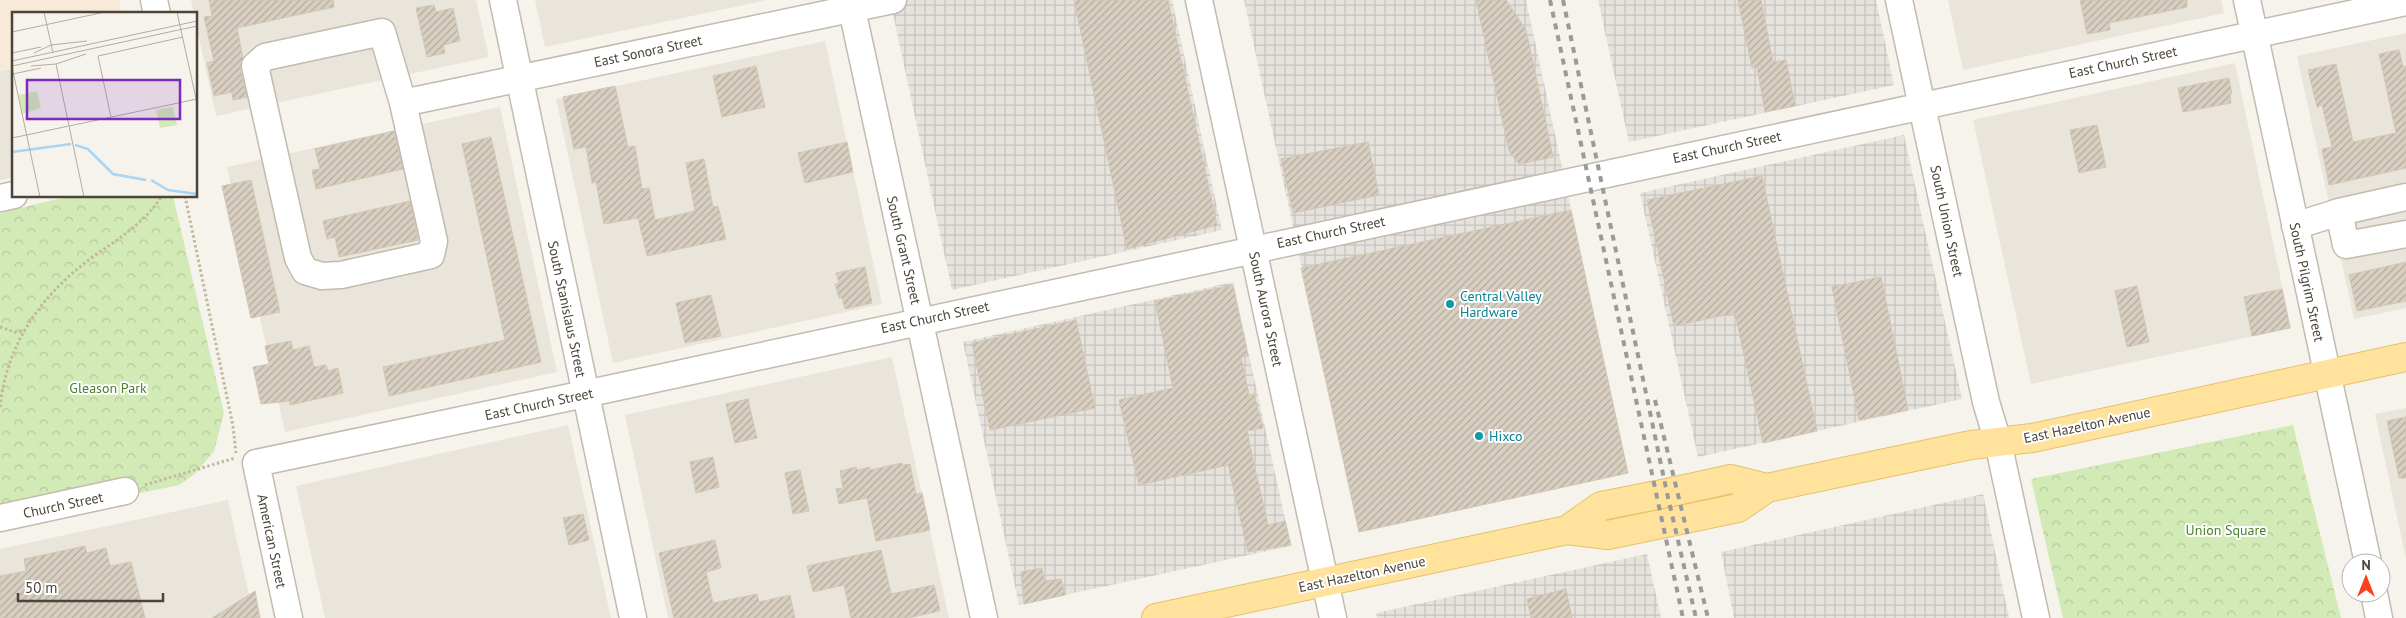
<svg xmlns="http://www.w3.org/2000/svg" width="2406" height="618" font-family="'PT Sans',sans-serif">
	<defs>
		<pattern id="industrial-grid" width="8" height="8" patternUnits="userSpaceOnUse" patternTransform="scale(1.25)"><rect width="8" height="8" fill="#e6e2dd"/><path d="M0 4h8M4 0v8" fill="none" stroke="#c7c3be"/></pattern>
		<pattern id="park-crowns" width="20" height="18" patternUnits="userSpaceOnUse" patternTransform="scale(1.25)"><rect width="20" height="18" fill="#d2eab5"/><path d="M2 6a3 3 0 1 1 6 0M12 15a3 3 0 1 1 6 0" fill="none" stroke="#b6ca9c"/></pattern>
		<pattern id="building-hatch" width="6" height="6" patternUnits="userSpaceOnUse" patternTransform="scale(1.25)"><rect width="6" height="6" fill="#d8cfc1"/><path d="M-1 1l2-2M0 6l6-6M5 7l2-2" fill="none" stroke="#b1aa9e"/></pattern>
	</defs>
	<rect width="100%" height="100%" fill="#f6f3ec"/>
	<path fill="#eae5da" d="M191,0H476L489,57L216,116L196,24V14H194Z
		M535,0H767L545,47Z
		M1948,0H2221L2224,13L1963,70Z
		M2406,33V308L2354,319L2297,56Z
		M825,41L882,304L613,363L556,99Z
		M2235,63L2291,328L2031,384L1973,120Z
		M14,68V177L0,180V71Z
		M500,107L557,372L285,432L227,167Z
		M892,357L949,618H668L625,415Z
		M2406,408V559L2375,414Z
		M568,425L611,618H325L296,486Z
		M228,500L254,618H0V549Z"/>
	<path fill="#f7ead8" d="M0,0H119L122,14H14V68L0,70Z"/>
	<path fill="url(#industrial-grid)" d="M890,0H1172L1222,230L952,290Z
		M1244,0H1526L1628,473L1359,532Z
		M1598,0H1876L1894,85L1629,142Z
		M1904,135L1962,399L1698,457L1640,193Z
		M1233,282L1291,546L1019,605L963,342Z
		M1983,494L2009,618H1734L1721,552Z
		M1647,554L1661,618H1377L1376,613Z"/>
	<path fill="url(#park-crowns)" d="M70,196H173L224,413L214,451L195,474L179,485L0,522V213Z
		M2293,425L2341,618H2063L2031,479Z"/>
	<path fill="url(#building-hatch)" stroke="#d3c7b4" d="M209,0H333L334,7L237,28L243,58L240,69L247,97L233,100L232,92L214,96L207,63L214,61L204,17L212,16Z
		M1074,0H1168L1217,225L1127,249Z
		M1476,0H1506L1526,30L1553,157L1519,164L1509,151Z
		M1738,0H1761L1773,62L1786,60L1795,106L1765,112L1757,67L1752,68Z
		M2080,0H2187V7L2109,23L2110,30L2087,34Z
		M434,5L436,12L453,8L460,41L443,45L445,53L427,57L416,8Z
		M2399,50L2403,67L2406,66V168L2329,185L2322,149L2332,147L2322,105L2317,107L2308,70L2336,64L2353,142L2396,133L2379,54Z
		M756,66L765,107L722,117L713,76Z
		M2229,78L2232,94H2230L2231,103L2183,112L2178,88Z
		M615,86L628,147L635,146L642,189L649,188L655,220L695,211L686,163L704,159L713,207L718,206L726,239L647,256L638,218L604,224L596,182L592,183L586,147L574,149L563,97Z
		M2097,125L2106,167L2079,173L2070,130Z
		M394,131L403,169L316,189L312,170L320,169L315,149Z
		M491,137L541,362L389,396L383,367L505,340L462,144Z
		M847,142L853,172L805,183L798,153Z
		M1368,142L1379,195L1293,213L1281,159Z
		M1762,176L1817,431L1763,443L1735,313L1674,326L1647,200Z
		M251,180L280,312L251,318L222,186Z
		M410,201L418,240L339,257L335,237L327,239L323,221Z
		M1571,210L1628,473L1359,532L1301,268Z
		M2406,262V301L2357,311L2349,275Z
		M865,267L872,303L845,309L842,298H839L835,284L839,283L836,273Z
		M1881,277L1908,410L1859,420L1832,287Z
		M1233,285L1248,356L1241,357L1249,395L1254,394L1263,428L1247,431L1253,459L1268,525L1285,521L1291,545L1248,552L1228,465L1139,485L1119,400L1173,388L1155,301Z
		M2137,286L2149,342L2127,347L2115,291Z
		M2282,289L2290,328L2252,336L2244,297Z
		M711,295L721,336L685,343L676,303Z
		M1076,320L1095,408L990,430L972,343Z
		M291,341L293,350L309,346L314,367L326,365L328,371L338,368L343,393L290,405V401L261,404L253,367L269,364L265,346Z
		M748,399L757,438L735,443L726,404Z
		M2406,417V478H2399L2387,421Z
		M713,457L719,487L696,493L690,462Z
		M902,463L903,465L910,464L916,494L922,493L930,530L876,541L867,498L839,504L836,489L843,488L840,471L856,467L857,470L870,467V470Z
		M800,470L809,511L793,514L785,473Z
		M583,514L589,540L569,545L563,518Z
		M715,540L721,568L706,572L713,603L757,594L759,602L790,595L795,618H674L659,553Z
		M85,546L87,553L106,548L110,566L131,562L145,618H0V576L26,571L24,559Z
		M881,550L891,594L934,585L940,611L908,618H851L844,585L813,592L807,566Z
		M1042,568L1044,581L1061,579L1065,595L1024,604L1021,572Z
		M1566,589L1572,618H1531L1527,599Z
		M255,591L260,618H212Z"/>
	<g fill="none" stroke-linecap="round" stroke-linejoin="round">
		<g stroke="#c2bbae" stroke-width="29">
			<path id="minor" d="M154,0L157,14
				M503,0L633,618
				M850,0L984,618
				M1199,0L1333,618
				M1899,0L1986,402L1998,442L2036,618
				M2247,0L2368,563
				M382,32L403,103L434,241L431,255L341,275L322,276L305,271L298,258L255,66L265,57Z
				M403,103L893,0
				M0,198L14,195
				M2339,212L2346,245L2406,234
				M2295,226L2339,212L2406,197
				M0,518L125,491
				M2374,593L2379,618
				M289,618L256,463L585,394L2406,2"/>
		</g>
		<g stroke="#e6c16a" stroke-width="30">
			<path id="major" d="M1567,530L1601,506L1667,493L1731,479L1767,488
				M1156,618L1567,530L1608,535L1738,508L1767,488L1971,445L2032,438L2406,357"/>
		</g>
		<path stroke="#c4b79f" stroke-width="3" stroke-dasharray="2.5 2.5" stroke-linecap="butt" d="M185,196L233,426L236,453
			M0,327L15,332L25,331
			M0,407C7,342 42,294 94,256C120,238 144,223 162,196
			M145,485L235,458"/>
		<use href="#minor" stroke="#fff" stroke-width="26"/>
		<use href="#major" stroke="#ffe39c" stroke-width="28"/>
		<path stroke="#9a9a9a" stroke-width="4" stroke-dasharray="6 6" stroke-linecap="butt" d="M1550,0L1683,618
			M1563,0L1667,493L1696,618
			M1655,400L1708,618"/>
	</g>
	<g fill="#0f9aa8" stroke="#fff" stroke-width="2">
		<circle cx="1450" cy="304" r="5"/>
		<circle cx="1479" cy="436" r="5"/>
	</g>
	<g text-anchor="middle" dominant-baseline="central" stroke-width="4" stroke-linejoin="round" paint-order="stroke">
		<g font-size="14" fill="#4b4439" stroke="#fff">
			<text transform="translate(648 51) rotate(-12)">East Sonora Street</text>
			<text transform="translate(2123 62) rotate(-12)">East Church Street</text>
			<text transform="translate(1727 147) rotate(-12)">East Church Street</text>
			<text transform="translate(1947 221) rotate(78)">South Union Street</text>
			<text transform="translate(1331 232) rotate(-12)">East Church Street</text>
			<text transform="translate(904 250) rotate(77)">South Grant Street</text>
			<text transform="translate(2307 282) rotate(78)">South Pilgrim Street</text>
			<text transform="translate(567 309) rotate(78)">South Stanislaus Street</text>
			<text transform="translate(1266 309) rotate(78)">South Aurora Street</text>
			<text transform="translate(935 317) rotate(-12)">East Church Street</text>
			<text transform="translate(539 404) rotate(-12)">East Church Street</text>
			<text transform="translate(2087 425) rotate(-12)">East Hazelton Avenue</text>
			<text transform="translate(63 505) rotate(-12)">Church Street</text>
			<text transform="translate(272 541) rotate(78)">American Street</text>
			<text transform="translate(1362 574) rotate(-12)">East Hazelton Avenue</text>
		</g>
		<g font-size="14" fill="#0d838f" stroke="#fff" text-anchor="start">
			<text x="1460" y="296">Central Valley<tspan x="1460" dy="16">Hardware</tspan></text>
			<text x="1489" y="436">Hixco</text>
		</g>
		<g font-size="14" fill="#4a7f2a" stroke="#fff">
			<text x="108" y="388">Gleason Park</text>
			<text x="2226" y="530">Union Square</text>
		</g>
	</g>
	<g transform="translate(12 12)">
		<rect width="185" height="185" fill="#f6f3ec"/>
		<path d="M25,79L29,96L10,102L7,83ZM161,95L165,113L148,116L144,98Z" fill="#d2eab5"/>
		<path fill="none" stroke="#a9d4f2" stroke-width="2.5" d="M63,133L76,137L101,162L134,168M0,140L59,132M139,168L156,178L185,182"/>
		<path fill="none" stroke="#b2ada4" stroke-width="1" d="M32,0L41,41M165,0L185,91M0,20L93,0M0,41L29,35M22,41L39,33L75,29M0,49L185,9M44,52L72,185M0,54L185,14M19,54L44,52L74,42M0,55L28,185M1,62L29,56M99,105L86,44L171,25M0,126L185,87"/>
		<path fill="#7b2cbf" fill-opacity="0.15" stroke="#7b2cbf" stroke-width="2.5" d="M15,68H168V107H15Z"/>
		<rect width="185" height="185" fill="none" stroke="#4b4439" stroke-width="2.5"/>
	</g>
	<g transform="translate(2366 578)"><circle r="24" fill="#ffffff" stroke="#b7b4b0"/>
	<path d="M0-4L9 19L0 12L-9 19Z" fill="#fc3f1d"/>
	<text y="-8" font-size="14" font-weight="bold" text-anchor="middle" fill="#4b4439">N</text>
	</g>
	<path d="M18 593v8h145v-8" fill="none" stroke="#4b4439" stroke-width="2.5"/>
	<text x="25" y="593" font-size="15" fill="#4b4439" stroke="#ffffff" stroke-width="4" paint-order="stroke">50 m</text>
</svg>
